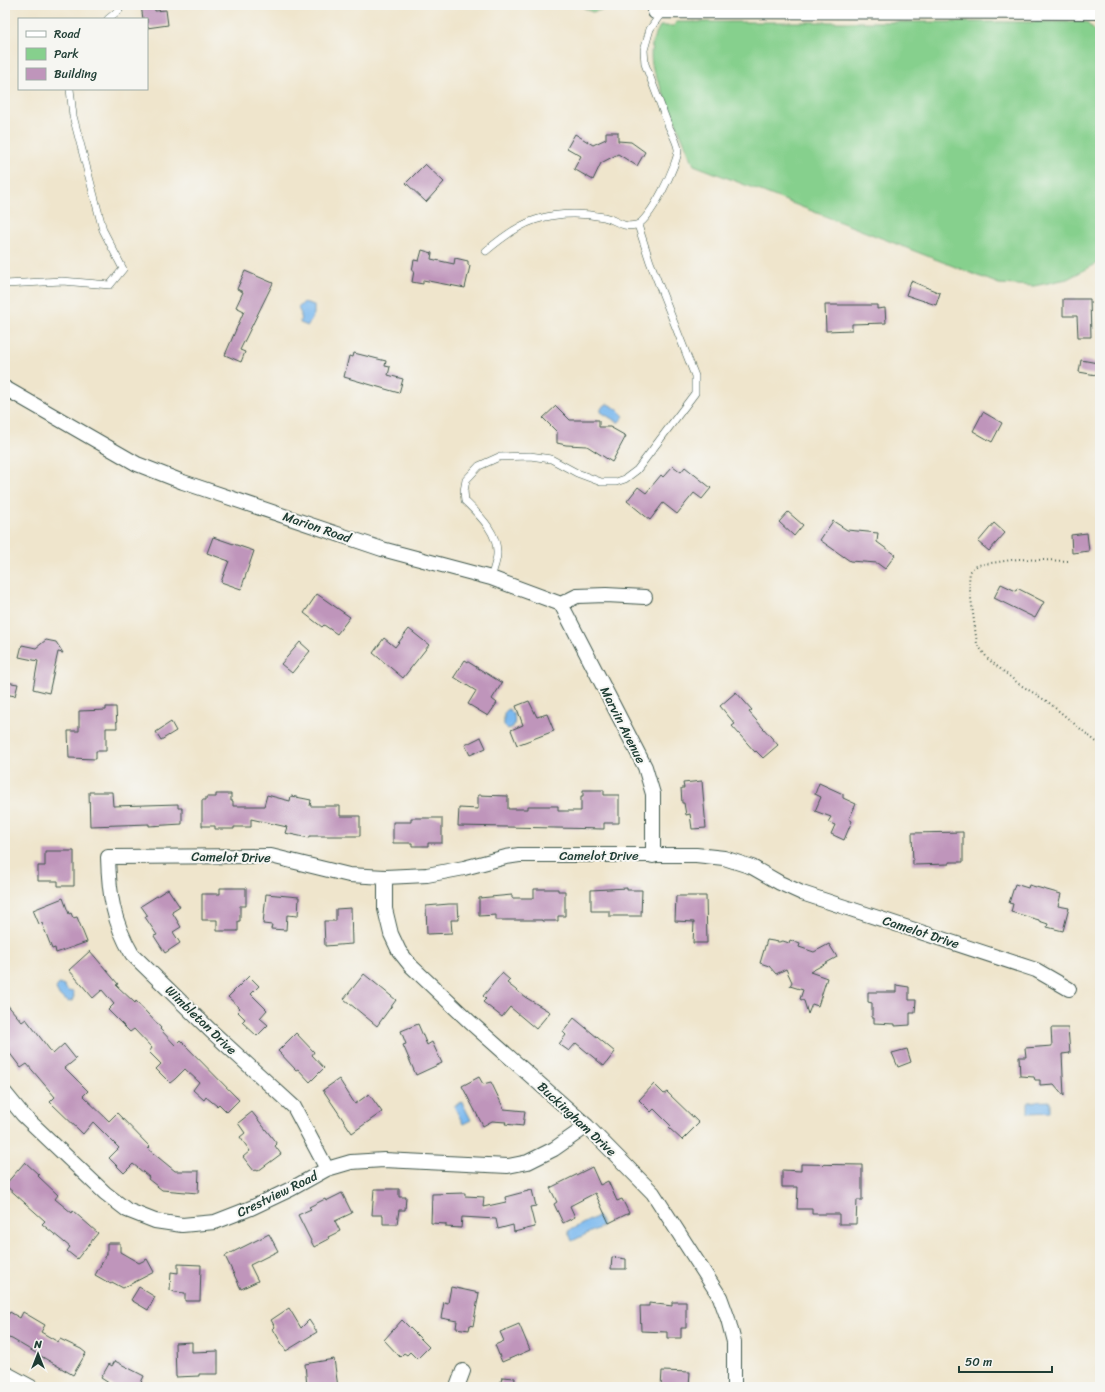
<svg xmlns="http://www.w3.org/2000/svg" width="1105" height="1392" font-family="Sriracha,sans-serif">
	<rect width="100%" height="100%" fill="#f6f6f2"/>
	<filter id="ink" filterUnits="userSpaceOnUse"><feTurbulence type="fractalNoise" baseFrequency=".025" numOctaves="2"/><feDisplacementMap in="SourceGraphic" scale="8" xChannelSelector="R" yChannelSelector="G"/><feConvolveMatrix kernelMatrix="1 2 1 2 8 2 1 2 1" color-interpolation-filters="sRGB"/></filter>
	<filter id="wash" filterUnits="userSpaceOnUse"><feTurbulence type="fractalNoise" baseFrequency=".012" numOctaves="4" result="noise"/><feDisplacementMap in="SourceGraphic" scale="16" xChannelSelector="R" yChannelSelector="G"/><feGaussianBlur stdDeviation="0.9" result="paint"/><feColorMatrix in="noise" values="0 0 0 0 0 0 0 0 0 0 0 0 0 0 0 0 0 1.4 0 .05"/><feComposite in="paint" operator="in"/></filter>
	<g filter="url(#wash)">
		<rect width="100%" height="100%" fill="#efe5cc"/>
		<path fill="#86d08d" stroke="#528660" d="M579,5H626L592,12Z
			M676,22H1086L1095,31H1100V262L1067,279L1034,286L999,284L694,165L653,69C649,53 651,41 660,26H674Z"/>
		<path fill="#7cb9ef" stroke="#4e7b92" d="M304,302L314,305V314L308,326L300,323L301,314L298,308Z
			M608,404L617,409L624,416L619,422H617L601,412V409L604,405Z
			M509,709C515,714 516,720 513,727L508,729L504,726V713L507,710Z
			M59,984L64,986L68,991L73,992L74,996L72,1001L69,1002L59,996L56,988Z
			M1050,1101V1112L1028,1113V1102Z
			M462,1102L471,1120L463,1124L454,1106Z
			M598,1216L603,1226L572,1241L568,1231Z"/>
		<g id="blocks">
			<path fill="#bf95bb" d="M141,5H154L155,11L166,10L168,25L147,28V19H143Z
				M606,132H618V141L631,142L645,152L637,166L618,154L601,163L593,180L574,169L581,156L567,148L575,134L593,145L606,139Z
				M425,164L444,182L426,202L406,183Z
				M422,250L432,253L431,259L454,264L455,258L468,261V265L470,266L465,288L423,280V284L412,282L414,271H412L414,260L419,261Z
				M245,271L273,283L240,350L245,352L241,362L225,355L244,311L236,307L243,292L237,289Z
				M911,281L940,293L936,305L906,295Z
				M1063,299H1090L1091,337H1078L1077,316H1063Z
				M825,305H877V309L885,308L886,323L852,324V330L826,331Z
				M354,353L386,361L385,366L390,367L388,375L403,379L399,393L344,377L349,356L353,357Z
				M1081,360L1098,363L1096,375L1079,372Z
				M556,406L570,420H599V427H610L626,436L612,462L587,446L566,445L557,443V432L543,418Z
				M983,412L1002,423L992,442L973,431Z
				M673,466L681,472L685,467L711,488L702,499L694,493L677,514L663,503L650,520L627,501L638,487L646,493L661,475L663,477Z
				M788,512L803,525L794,536L779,522Z
				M833,521L847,530L878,533L877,542L895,555L885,569L877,563L850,561L820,540Z
				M994,523L1005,533L989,551L978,542Z
				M1087,533L1089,551L1072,553L1071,535Z
				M213,537L254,551L241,589L221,582L229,561L207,553Z
				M1001,584L1016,591L1017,588L1044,602L1035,618L994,598Z
				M317,594L350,617L337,634L324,625L322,627L304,613Z
				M409,629L429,645L403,678L373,653L384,638L395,647Z
				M46,640L56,642L63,653L58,652L49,693L33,689L38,661L19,657L22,645L36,648Z
				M300,642L310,651L292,673L281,664Z
				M465,660L502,683L492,699L497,703L488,716L468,704L476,691L454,677Z
				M5,682L18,684L15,696L5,694Z
				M736,692L752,710L749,712L778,745L763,758L756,751L755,752L732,726L735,724L720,706Z
				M529,701L537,717L547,714L554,731L517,745L511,730L523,725L516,706Z
				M106,707H116L117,728H106V751H96V759L69,758L68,731H79V711L106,710Z
				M171,722L176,731L161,740L156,732Z
				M481,737L486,748L470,755L465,745Z
				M702,781L706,828L692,829L690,814L686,815L684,803H682L681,788H684L683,783Z
				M819,783L843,794V798L856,804L849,819L852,821L844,840L831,834L835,825L828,822L831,817L815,811L821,797L815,794Z
				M583,790H604V795H619V823H604V829L458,826L459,808L478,809V795L508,796V809H528V806H558V811H581V796H583Z
				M89,792H112L113,806L178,804V808H182V824L149,826V824L90,826Z
				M216,794H231V801H233V806H264L267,795L290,801L291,796L311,800L310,806H340V816H360V836H310L309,838L285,833L287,827L251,819V827H234V829H215V826H202V800H206V797H216Z
				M411,818H442V843H428V846H412V843H393V822H411Z
				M963,832V862H949V864L913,865L912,833Z
				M45,851H74V886H58V881H38V866H45Z
				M1015,884L1028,888L1029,885L1061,894L1058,906L1069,908L1063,931L1047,927L1048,924L1039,921V920L1011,912L1013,904L1009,903Z
				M220,888H246V906H240V921H238V931H217V920H202V894H220Z
				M627,888V890H642L641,916H609V911H591V890Z
				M168,889L180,907L172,912L181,927L173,932L180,943L165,953L154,936L157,935L145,917L148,916L141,906Z
				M534,889H558V891H565V916H558V921H542V920H496V915L479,916V898L512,895V898H534Z
				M266,894L299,897L298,916L287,915L286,930L271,929L272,925L263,924Z
				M676,896H706L707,943H693L694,922L675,921Z
				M63,898L69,914L71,913L73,918L77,917L87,942L56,953L55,948L52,949L42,923L39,924L33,910Z
				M449,904H458L459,920H451L452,933L427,934L426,906Z
				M351,908L352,944L325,946L324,921H336V909Z
				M767,940L779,942L783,941L789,943L790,940L800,944L799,947L814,952L829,944L837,957L810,972L827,978L818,1006L812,1004L808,1014L804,1001L800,999L803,990L790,986L792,982L786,969L776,974L769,966L760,963Z
				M90,951L118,984L116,985L135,1003L136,1001L148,1014L161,1028L160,1029L175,1045L180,1040L239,1100L227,1112L219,1104L217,1106L206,1097L204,1100L193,1090L199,1082L185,1069L175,1079L170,1083L156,1069L161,1064L149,1052L152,1048L134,1029L130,1032L108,1010L114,1004L102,990L93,998L69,970Z
				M502,973L510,980L507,983L525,997L550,1012L536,1029L510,1007L502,1017L483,1002L486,999L483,996Z
				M364,974L396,1000L377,1026L344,999Z
				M249,976L259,986L251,994L267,1010L260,1018L268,1025L257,1036L242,1022L245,1019L237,1011L240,1008L228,997Z
				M896,985L909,987V1000H916L915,1013H910V1025L895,1026V1024L874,1023V1018H872V1003L868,1002V992H896Z
				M5,1002L22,1022L26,1019L53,1054L64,1044L76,1059L65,1068L88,1091L83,1096L109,1121L117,1113L150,1147L148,1149L175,1171H199L198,1193L162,1190L148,1179L149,1177L133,1164L124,1173L109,1158L119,1148L93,1122L83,1134L50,1102L55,1097L27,1064L21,1068L5,1047Z
				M574,1018L615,1052L604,1066L576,1043L569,1051L559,1044L566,1035L563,1032Z
				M418,1024L427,1045L432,1042L442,1063L416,1075L403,1045L406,1044L401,1031Z
				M1051,1028H1068L1070,1053L1062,1054L1064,1096L1054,1084L1040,1085V1080H1035L1034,1077L1020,1076L1019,1057H1026L1025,1048L1052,1046Z
				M296,1033L314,1052L312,1055L324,1068L310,1082L298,1069L296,1070L278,1051Z
				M907,1049L911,1062L898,1067L892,1053Z
				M479,1077L483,1084L491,1082L504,1109L525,1111L523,1126L505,1124L506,1122L492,1121L483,1126L462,1086Z
				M339,1079L355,1104L369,1094L382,1112L352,1133L323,1090Z
				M654,1084L664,1094L667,1092L699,1123L682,1140L669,1128L671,1126L654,1109L651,1112L639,1100Z
				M252,1112L277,1144L275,1146L281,1154L258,1171L256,1170L254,1171L243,1157L250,1151L240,1137L245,1133L238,1123Z
				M25,1162L39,1175L38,1176L58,1195L55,1199L72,1213L73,1211L98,1233L77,1259L67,1251L70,1247L42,1224L45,1221L5,1185Z
				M801,1164L862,1165V1200H857L856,1224H839V1214H812V1209H797L798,1187H782V1170L801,1171Z
				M592,1167L600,1185L608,1181L617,1201L622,1199L629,1213L609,1223L595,1193L570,1206L575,1217L563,1223L554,1204L557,1202L550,1188Z
				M374,1189H399V1197H406L405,1210H399L397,1224H383V1215H372Z
				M532,1190L536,1206L530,1207L535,1227L514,1232L513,1225L498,1229L496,1219L462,1217L461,1228L446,1227V1224L431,1223L432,1194L465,1193V1196L484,1197L483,1207L506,1202L505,1197Z
				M342,1193L352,1213L335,1221L340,1231L328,1237L329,1239L314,1247L298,1215L311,1209L309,1207L325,1199L326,1201Z
				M269,1234L278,1251L250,1265L258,1281L241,1289L225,1256Z
				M107,1243H120V1252L139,1263L147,1259L154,1272L123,1288L112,1282L111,1284L95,1275L107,1254Z
				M612,1257L626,1259V1269H611Z
				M178,1264L201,1265L200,1301H185V1293L175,1292L170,1290L171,1272L178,1273Z
				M139,1287L155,1297L148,1310L131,1300Z
				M451,1287L479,1293L473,1326L470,1325L469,1330L456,1328L457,1321L441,1318L444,1302L448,1303Z
				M672,1302H686V1328H681V1338H667V1332L641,1331L640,1306H649V1303L672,1306Z
				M289,1308L301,1328L309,1320L317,1332L286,1351L273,1329L275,1327L271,1320Z
				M10,1312L20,1318L23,1312L45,1325L41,1332L58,1342L60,1339L81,1349L86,1353L73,1375L12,1339L5,1337V1320Z
				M402,1320L429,1347L417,1359L410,1352L407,1355L404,1353L400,1357L384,1340Z
				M519,1324L530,1350L502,1362L495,1345L504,1341L500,1332Z
				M192,1342V1352L218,1351V1374H199V1376L176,1377L175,1343Z
				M334,1359L338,1387H307L305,1364Z
				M115,1361L144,1376L139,1387H115L101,1378L109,1364L112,1366Z
				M662,1371L690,1372L689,1387H661Z
				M502,1377L515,1378L514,1387H500Z"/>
		</g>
	</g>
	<g filter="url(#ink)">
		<use href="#blocks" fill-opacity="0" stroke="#3e564b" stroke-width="1"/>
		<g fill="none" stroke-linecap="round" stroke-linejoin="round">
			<g stroke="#3e564b" stroke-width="8">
				<path id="service" d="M108,19L119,10
					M486,251C499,240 519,225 535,220C556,213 582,213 604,217C617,220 621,228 636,225C649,223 679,162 678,149C677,142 672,133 669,127C661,106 653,85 645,64L644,50L650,29L663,11
					M5,284L62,281L110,285L123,269L103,230L73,116L70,89
					M491,578C493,570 497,561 497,554C498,532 479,515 465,501L464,491L466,480L479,466L499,457L530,456L551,459L577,473L601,482H616L625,479L637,470L695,393V376L650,262L638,225"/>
			</g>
			<g stroke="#3e564b" stroke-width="16">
				<path id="minor" d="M655,12L664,11L1100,12
					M5,388L137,464L183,482L382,549L491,578L561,604L577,596L606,595L645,597
					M561,604L645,767L653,794V856
					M385,877V909L391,934L399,951L411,966L470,1022L587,1126L653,1193L720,1297L728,1319L734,1342V1387
					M5,1093L23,1115L105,1193L127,1210L155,1221L182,1225L215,1222L251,1208L291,1189L327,1169L351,1162L384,1160L508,1166L528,1162L554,1149L587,1126
					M327,1169L294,1107L210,1030L132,954C113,922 109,894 108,857L271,856L349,875L385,877L427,875L464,868L506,857L519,855H696L724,858L752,867L780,883L802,893L1036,970L1069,989
					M5,1373L31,1387
					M457,1387L463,1371"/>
			</g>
			<path stroke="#3e564b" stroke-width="2" stroke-dasharray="1 3" stroke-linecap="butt" d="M1068,561L1018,559L978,565L970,571L969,583L977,644L988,659L1019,684L1048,702L1100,745"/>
			<use href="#service" stroke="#fff" stroke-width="7"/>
			<use href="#minor" stroke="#fff" stroke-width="14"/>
		</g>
	</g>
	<g text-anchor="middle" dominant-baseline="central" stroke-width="4" stroke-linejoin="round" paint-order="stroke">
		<g font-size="13" fill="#1f3d34" stroke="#f6f6f2">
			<text transform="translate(317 527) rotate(19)">Marion Road</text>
			<text transform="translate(623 725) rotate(63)">Marvin Avenue</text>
			<text x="599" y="855">Camelot Drive</text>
			<text transform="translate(231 857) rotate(1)">Camelot Drive</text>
			<text transform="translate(921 932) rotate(18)">Camelot Drive</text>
			<text transform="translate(201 1020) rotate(44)">Wimbleton Drive</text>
			<text transform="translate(577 1119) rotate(43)">Buckingham Drive</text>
			<text transform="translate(277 1194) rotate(-26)">Crestview Road</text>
		</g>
	</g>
	<rect width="1105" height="1392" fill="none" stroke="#f6f6f2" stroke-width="20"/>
	<rect x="18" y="18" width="130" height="72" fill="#f6f6f2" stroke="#a0aca6"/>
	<rect x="26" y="31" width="20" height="6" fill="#ffffff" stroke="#a0aca6"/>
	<text x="54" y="38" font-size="12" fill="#1f3d34">Road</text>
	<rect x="26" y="48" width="20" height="12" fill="#86d08d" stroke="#a0aca6"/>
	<text x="54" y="58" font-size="12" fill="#1f3d34">Park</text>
	<rect x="26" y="68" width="20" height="12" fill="#bf95bb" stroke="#a0aca6"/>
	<text x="54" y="78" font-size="12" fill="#1f3d34">Building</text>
	<g transform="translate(38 1354)" stroke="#f6f6f2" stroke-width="3" paint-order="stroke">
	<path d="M0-3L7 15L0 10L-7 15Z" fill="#1f3d34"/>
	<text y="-6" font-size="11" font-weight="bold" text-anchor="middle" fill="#1f3d34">N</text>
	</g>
	<path d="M959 1366v6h93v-6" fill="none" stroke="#1f3d34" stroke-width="2"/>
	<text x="965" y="1366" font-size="12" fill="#1f3d34" stroke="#f6f6f2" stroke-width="3" paint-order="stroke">50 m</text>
</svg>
